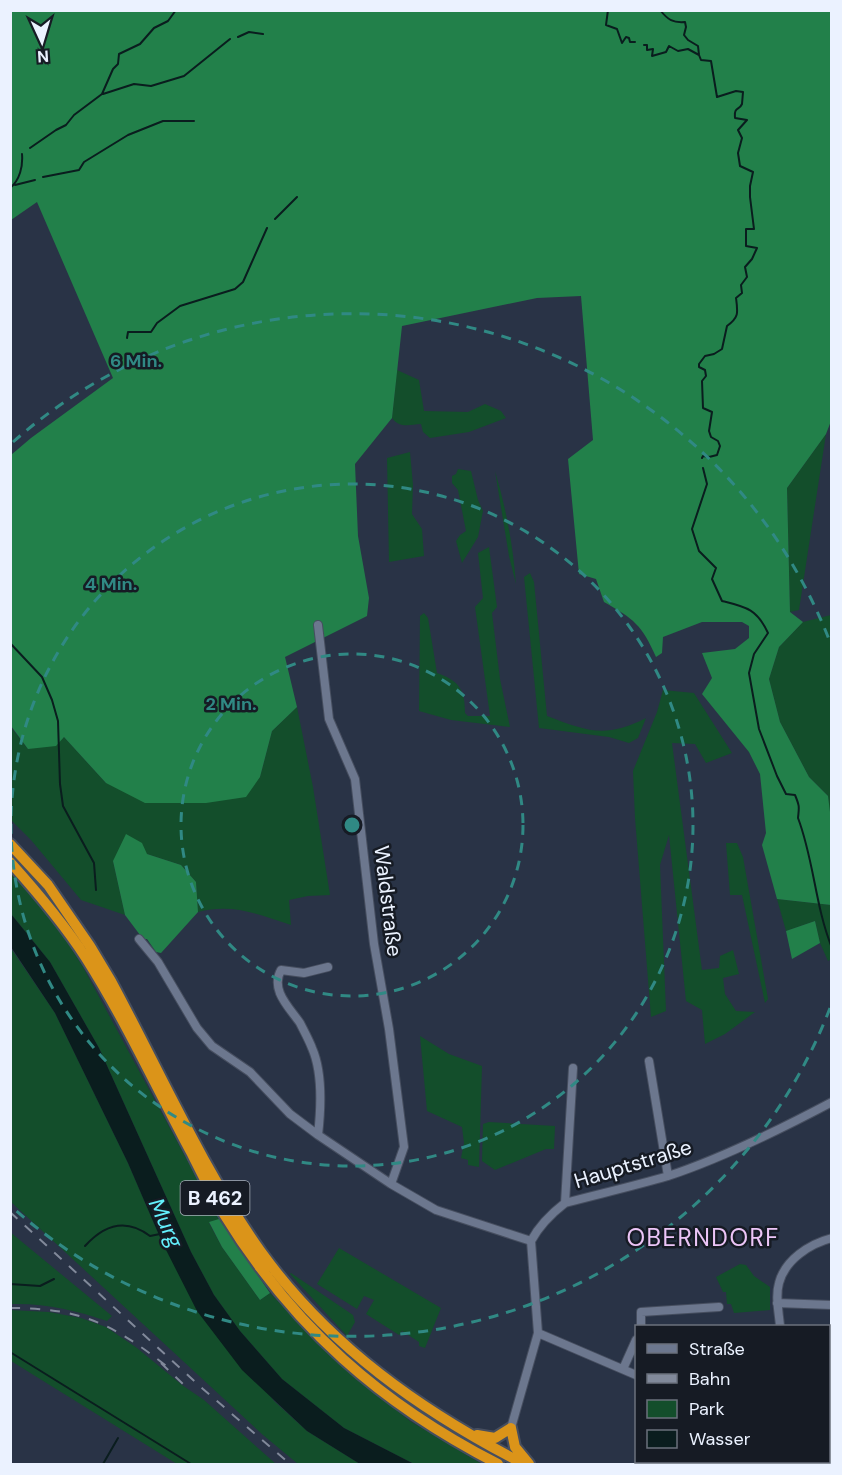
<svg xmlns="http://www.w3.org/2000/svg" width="842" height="1475" font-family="'DM Sans',sans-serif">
	<rect width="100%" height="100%" fill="#293346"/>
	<path fill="#134e2b" d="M397,370L419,380L424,411L468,412L485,404L501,411L506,418L469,432L430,438L423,432L421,424C409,425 399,428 392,418Z
		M826,434L799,610L790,612L787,488Z
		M410,452L413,485L412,514L422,529L424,556L389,562L387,458Z
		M458,469L471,471L478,500L483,511L478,537L462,563L456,541L460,535L466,531L458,490L452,483V476L456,474Z
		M495,471C506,508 513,545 516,584L509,556Z
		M489,547L497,607L492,613L500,679L510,727L451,720L419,711L420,616L424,613L428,618L437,673C459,681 465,689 465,713L468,716H490L475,607L483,598L478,553Z
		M530,573L534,582L547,716C587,731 605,739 646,718L638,738L629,743L609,737L539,728L524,577Z
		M831,615V828L828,796L809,777L780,722L769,679L779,647L803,622Z
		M663,690L694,693L732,753L706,763L695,744L672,743L702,970L719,968L720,956L733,950L739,974L723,978L725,994L736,1011L755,1012L725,1034L705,1044L702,1010L686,1001L669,835L660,865L666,1011L651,1017L635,818L633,771L657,712Z
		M297,707L313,787L330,895L308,896L289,900L291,925C258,914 232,903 198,912L196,882L181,865L147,854L113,861L125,915L81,900L31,840L11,820L10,726L28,749L64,737L106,783L260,777L272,731Z
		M726,843H737L743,857L768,999L765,1003L742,895H730Z
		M11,871L61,932L83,967L219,1219L209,1223L222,1247L260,1300L270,1293L348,1372L410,1421L482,1464H414L344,1428L282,1379L240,1331L214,1295L191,1252L99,1048L50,962L11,914Z
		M777,899L831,905V959L828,961L820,943L815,921L786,931Z
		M10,947L55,1013L128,1163L162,1242L274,1401L307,1431L360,1464H298L263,1435L11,1202Z
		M420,1036L449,1054L482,1066L479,1167L468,1165V1160L461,1158L464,1143L462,1127L427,1111Z
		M489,1122L555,1126L554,1149H546L495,1170L482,1161L483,1124Z
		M10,1232L112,1316L107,1321C75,1310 45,1303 11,1304Z
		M339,1248L441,1308L425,1348L419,1346V1342L402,1331L399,1335L366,1314L374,1300L364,1296L357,1309L317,1284Z
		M740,1264L746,1265L754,1276L770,1287V1310L734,1313L731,1304H727L726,1292H723L716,1277Z
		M291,1273L353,1315L355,1322L347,1336L290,1274Z
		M10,1310L49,1312L81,1318L106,1327L137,1348L182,1385L204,1400L276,1464H177L11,1361Z"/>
	<path fill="#22804a" d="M11,11H831V421L826,434L787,488L790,612L803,622L779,647L769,679L780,722L809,777L828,796L832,828L831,905L777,899L762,845L766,833L760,774L749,752L702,694L712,678L702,653L735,649L749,638V626L742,622H702L663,637L662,653L656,657C642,625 634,619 604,602L596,579L579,574L568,459L593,440L581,296L537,298L402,326L392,418L355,464L358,536L369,598L367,616L285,657L297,707L272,731L260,777L246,797L206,803H145L106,783L64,737L56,746L28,749L11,726V455L31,438L113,378L37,202L11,220Z
		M126,834L142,843L147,854L181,865L196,882L198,912L161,953L156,952L147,939H143L125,915L113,861Z
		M815,921L820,943L792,959L786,931Z
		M219,1219L270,1293L260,1300L222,1247L209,1222Z"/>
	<path fill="#0a1d1e" d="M11,914L50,962L99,1048L191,1252L214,1295L240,1331L282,1379L344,1428L414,1464H360L307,1431L242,1370L197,1311L162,1242L128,1163L55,1013L11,947Z"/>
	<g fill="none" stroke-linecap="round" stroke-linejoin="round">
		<path stroke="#0a1d1e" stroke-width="2" d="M608,10L606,25L617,29L622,43L626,37L629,38L630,42H635
			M660,10C668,20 673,23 685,22L686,27L684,35L688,40L698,46L699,55
			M238,37L249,32L263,34
			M644,45H647V50L653,49L652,56L666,52L669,46L678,51L688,49L699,55L701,60L711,61L717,97L736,91L743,92L742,104C739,111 734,106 735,118L747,120L738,130L742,138L738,153L740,166L753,172L750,186V197L754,229H746V246L757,248L752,259L745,267L747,277L741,285L742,293L736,298C738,313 739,317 727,326L722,349L714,354L705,356L699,364V367L705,370L706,376L702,381L703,408L712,412L709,431L711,437L718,441L720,446L717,455L709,457L703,456L702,458
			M103,94L134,84L151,86L184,76L230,39
			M30,148L56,130L66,125L74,115L102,94L113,69L118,64L119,54L140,44L154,28L168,21L176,10
			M43,177L79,170L84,162L128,135L163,121H194
			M15,185L35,180
			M10,188C20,180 23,166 22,154
			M275,219L297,197
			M127,338L128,332H151L157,323L180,306L235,289L243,282L267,228
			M703,468L707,484L692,529L699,551L716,568L712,579L722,601C746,607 757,609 768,633L754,654L749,673L759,729L777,776L786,794L795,795C800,807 799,807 798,818C814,860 815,906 832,948
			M10,643L42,677L52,700L58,721L60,784L63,806L94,863L96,890
			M85,1246C103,1226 125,1217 150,1236L160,1234
			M10,1284L40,1286L54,1279
			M10,1352L191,1464
			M103,1464L118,1438"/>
		<g stroke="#464e5f" stroke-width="10">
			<path id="minor" d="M318,625L329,719L355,779L374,944L389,1029L404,1147L391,1184
				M139,939L158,962L197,1028L212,1046L250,1072L290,1114L318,1135L391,1184L436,1210L531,1241
				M649,1061L668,1176
				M318,1135C321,1109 323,1073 312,1048C309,1040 304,1031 300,1023C289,1007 270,990 281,970L304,973L328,967
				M565,1203L573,1068
				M777,1303L832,1305
				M641,1326V1312L719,1307
				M780,1326C779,1313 775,1297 779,1283C785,1260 809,1244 832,1238
				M538,1333L636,1375
				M828,1343H832
				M623,1369L636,1340
				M828,1380H832
				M511,1428L538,1333L531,1241C539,1226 552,1213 565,1203C599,1194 634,1186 668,1176C723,1158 781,1129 832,1102
				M828,1433H832"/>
		</g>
		<g stroke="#464e5f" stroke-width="14">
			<path id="highway" d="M10,844L48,885L90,946L111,981C159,1070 203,1170 261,1252C330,1347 421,1411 524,1464
				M10,862C37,892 64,924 86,958C126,1021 157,1089 192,1154C202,1174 212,1195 224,1214C293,1327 381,1404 498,1464
				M477,1435L495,1438L511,1428L515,1447L529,1464"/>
		</g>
		<use href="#minor" stroke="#6c778e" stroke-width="8"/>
		<use href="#highway" stroke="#db9419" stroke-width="10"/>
		<path stroke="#81899a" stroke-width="2" stroke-dasharray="10 10" stroke-linecap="butt" d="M10,1212L203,1389L290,1464
			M10,1308C82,1308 113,1324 169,1368
			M161,1363L183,1384"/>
	</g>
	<g fill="none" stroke="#308984" stroke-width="3" stroke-dasharray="10 8">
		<circle cx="352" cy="825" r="171"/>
		<circle cx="352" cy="825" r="341"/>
		<path d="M830 1008A512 512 0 0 1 13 1208M13 442A512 512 0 0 1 830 642"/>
	</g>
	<g text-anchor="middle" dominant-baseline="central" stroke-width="5" stroke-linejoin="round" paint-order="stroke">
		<rect fill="#161b24" stroke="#abb2bd" stroke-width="1.5" x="180.5" y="1181" width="69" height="34" rx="4.5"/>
		<g font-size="20" font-weight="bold" fill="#ebf2ff">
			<text x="215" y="1198">B 462</text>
		</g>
		<g font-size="21" fill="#ebf2ff" stroke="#161b24">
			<text transform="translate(388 901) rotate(83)">Waldstraße</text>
			<text transform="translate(633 1164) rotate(-17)">Hauptstraße</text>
		</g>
		<g font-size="22" font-style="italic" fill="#63effb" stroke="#161b24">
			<text transform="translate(166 1223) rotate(65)">Murg</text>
		</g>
		<g font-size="24" letter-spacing="1.5" fill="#ecc5f7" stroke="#161b24">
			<text x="703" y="1237">OBERNDORF</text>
		</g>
	</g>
	<circle cx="352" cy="825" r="9" fill="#308984" stroke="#161b24" stroke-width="3"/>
	<g font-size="18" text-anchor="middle" font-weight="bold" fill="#308984" stroke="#161b24" stroke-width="5" stroke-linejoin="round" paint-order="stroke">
		<text x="136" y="367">6 Min.</text>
		<text x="111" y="590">4 Min.</text>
		<text x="231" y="710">2 Min.</text>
	</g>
	<rect width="842" height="1475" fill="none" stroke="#ebf2ff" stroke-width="24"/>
	<rect x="635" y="1325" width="195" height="138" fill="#161b24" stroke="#6b717c" stroke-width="1.5"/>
	<rect x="647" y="1344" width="30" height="9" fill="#6c778e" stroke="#6b717c" stroke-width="1.5"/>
	<text x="689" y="1355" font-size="18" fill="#ebf2ff">Straße</text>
	<rect x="647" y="1374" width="30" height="9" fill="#81899a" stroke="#6b717c" stroke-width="1.5"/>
	<text x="689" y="1385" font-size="18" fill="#ebf2ff">Bahn</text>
	<rect x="647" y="1400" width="30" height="18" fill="#134e2b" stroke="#6b717c" stroke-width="1.5"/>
	<text x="689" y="1415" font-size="18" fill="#ebf2ff">Park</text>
	<rect x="647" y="1430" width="30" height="18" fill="#0a1d1e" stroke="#6b717c" stroke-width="1.5"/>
	<text x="689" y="1445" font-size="18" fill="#ebf2ff">Wasser</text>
	<g transform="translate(42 42) rotate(176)" stroke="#161b24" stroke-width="4.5" paint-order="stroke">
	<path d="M0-4.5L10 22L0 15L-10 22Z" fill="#ebf2ff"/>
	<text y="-9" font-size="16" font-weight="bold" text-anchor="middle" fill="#ebf2ff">N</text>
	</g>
</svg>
